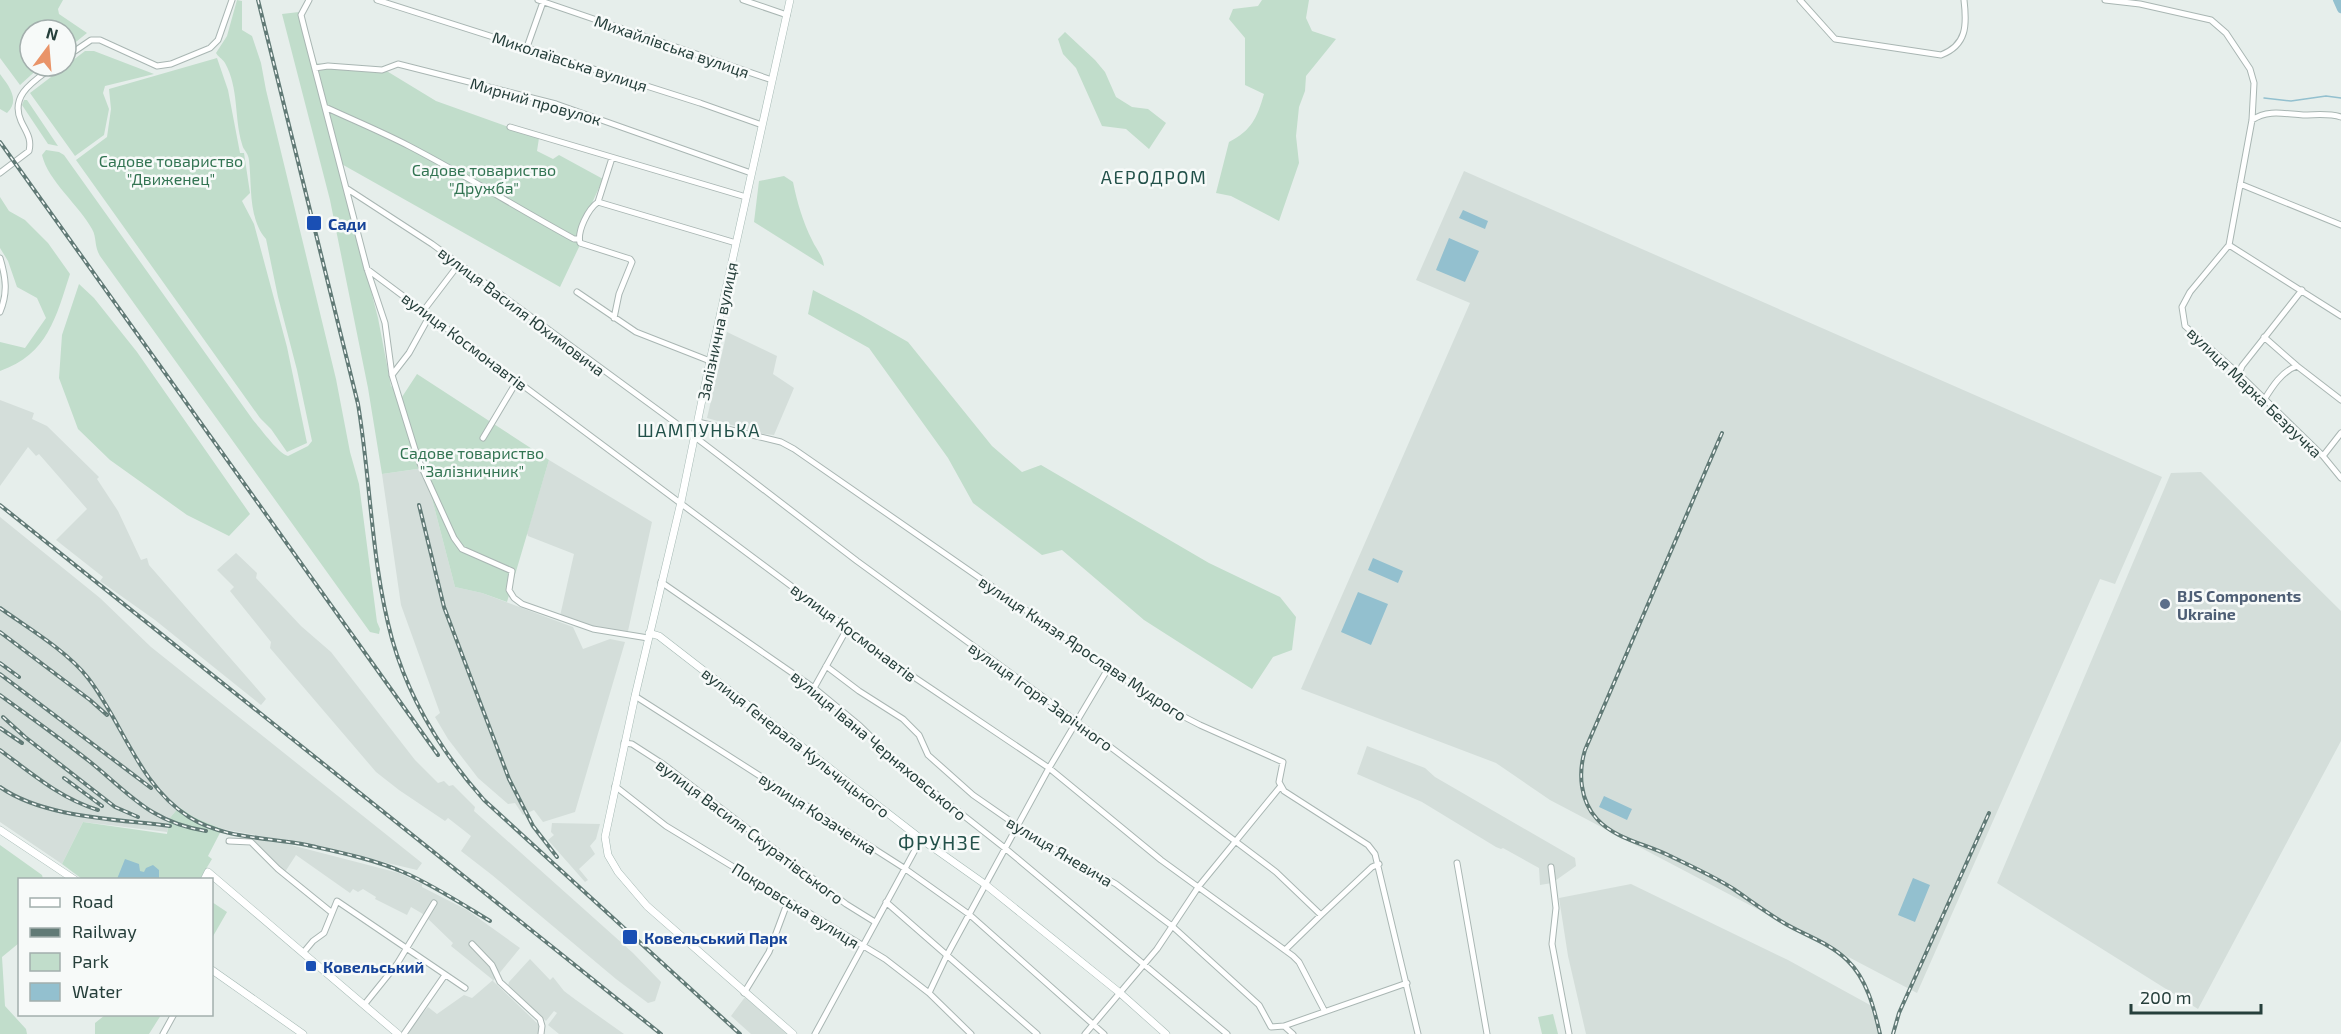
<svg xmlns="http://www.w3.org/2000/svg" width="2341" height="1034" font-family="'Exo 2',sans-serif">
	<rect width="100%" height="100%" fill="#e6eeeb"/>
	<path fill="#d4deda" d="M1464,171L2162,477L2115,584L2100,579L1917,993L1550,800L1496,763L1301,689L1470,303L1416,280Z
		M727,332L777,356L773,374L794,388L774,435L764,434L707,418Z
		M0,400L34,413L32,419L47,426L99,477L97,479L118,511L141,560L147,558L149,565L266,699L261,705L155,620L100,581L103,577L56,540L87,509L39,454L36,456L28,447L0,486Z
		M549,460L652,522L628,631L593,629L574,619L560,616L574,554L528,536L527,533Z
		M424,468L455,587L482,593L573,627L583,649L610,639L625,642L575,812L543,822L534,810L523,815L515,803L508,804L478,778L448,739L435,717L440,713L401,605L382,474Z
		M2201,472L2341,611V741L2198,1009L1997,883L2171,473Z
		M0,517L100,598L151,647L422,863L417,870L307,844L222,829L194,817L179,807L169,819L167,832L83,822L62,864L0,822Z
		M236,553L257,573L256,578L301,626L331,652L415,760L438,783L444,781L449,786L453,785L475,807L474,811L633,953L661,982L655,1001L648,1003L616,979L492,875L461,851L471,836L448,818L445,821L399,790L376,772L270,648L271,642L230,591L234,587L217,570Z
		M1367,746L1425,768L1435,777L1575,858L1576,866L1552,883L1540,885L1539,868L1503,848L1501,849L1496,847L1422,802L1357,774Z
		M552,823L600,824L596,839L590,846L595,854L579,869L588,880L585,882L548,840L554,835L551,832Z
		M249,839L287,844L399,873L422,884V887L467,910L520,948L493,981L539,1025L540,1032L539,1034H409L407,1032L428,1007L437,1014L464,995L472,998L493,980L451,946L453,943L423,914L411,907L407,915L375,899L376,897L363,889L358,892L353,889L350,893L296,855L285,872Z
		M1631,884L1788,960L1870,1005L1878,1034H1586L1568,956L1559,898Z
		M530,959L550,980L553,977L564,991L576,1000L624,1034H559L548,1025L557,1013L554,1011L546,1021L508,986L509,982Z
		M745,997L787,1034H751L731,1016Z"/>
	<path fill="#c1ddcb" d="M0,0H63L58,9L59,14L87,33L66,50V30H30V66H41L20,85L0,58Z
		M237,0L242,1V30L252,36L261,63L266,90L336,379L350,452L359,484L377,622L380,629L379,634L370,632L100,256C94,246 97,238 92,229C79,205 48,181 42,155L46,150L59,152L64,155L253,420C262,430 278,453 288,456L308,446L312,441L297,370L278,297L266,239C248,218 252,186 249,160C248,152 243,150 242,144C234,117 239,88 225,63C222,58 218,57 216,53L227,36Z
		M1262,0H1309L1306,18L1312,31L1336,39L1306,76L1305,91L1299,107L1296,136L1299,163L1279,221L1231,196L1216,193L1229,142C1252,130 1257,118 1264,94L1245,85V38L1229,19L1233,9L1258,6Z
		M299,12L313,63L385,70L436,101L539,138L537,151L553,159L559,155L603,179L578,234L579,247L560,287L338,162L378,318L391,386L402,397L417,374L549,460L507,602L482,593L455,587L424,468L382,474L368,388L330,200L282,14Z
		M1065,32L1095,60L1105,72L1116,97L1132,107L1148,109L1166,123L1149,149L1126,129L1102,126L1076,68L1063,54L1058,39Z
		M85,51H94L154,74L105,86L103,93L109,109L104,135L75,156L30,93Z
		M217,58L228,90L240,153H244L250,193L242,201L254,224L287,347L307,443L287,452L271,429L260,418L76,160L107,137L111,109L109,89Z
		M0,74C8,85 21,100 7,113L0,109Z
		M24,100H27L58,146L48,144L22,105Z
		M784,176L793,182C797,202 803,222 812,240C816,249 823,256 824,266L754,222L759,181Z
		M0,197L9,211L25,220L48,243L70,274C56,317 48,354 0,371V342L25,348L46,318L37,298L17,287L8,261L0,248Z
		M79,284L94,298L137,352L250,514L229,536L187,515L110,460L78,429L59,378L62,335Z
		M813,290L859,314L908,342L992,446L1022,472L1041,465L1209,563L1280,597L1296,617L1292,650L1273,657L1252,689L1144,620L1062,550L1042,555L973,503L948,458L869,348L808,314Z
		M179,807L194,817L222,829L208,856L212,859L200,879H82L62,864L83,822L167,834L169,819Z
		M0,845L42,875L43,879L20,880L19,943L2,957L5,1006L26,1029L27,1034H0Z
		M212,902L227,912L212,938Z
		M1553,1014L1558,1034H1542L1538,1017Z
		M105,1015V1014L161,1015L149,1034H95V1023Z"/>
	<path fill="#93c0cf" d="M1463,210L1488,221L1485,229L1459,218Z
		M1449,238L1479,251L1465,282L1436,270Z
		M1373,558L1403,571L1398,583L1368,570Z
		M1358,592L1388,604L1371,645L1341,632Z
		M1604,796L1632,809L1627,820L1599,807Z
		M125,859L139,864L140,871L144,872L146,868L153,865L159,870V879H117Z
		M1913,878L1930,885L1915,922L1898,915Z"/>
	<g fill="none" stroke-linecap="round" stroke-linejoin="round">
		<path stroke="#93c0cf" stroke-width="1.5" d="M2264,98L2291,101L2326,96L2341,98"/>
		<path stroke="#93c0cf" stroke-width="8" d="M2337,0L2341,9"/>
		<g stroke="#a9b6b3" stroke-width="7">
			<path id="street" d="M309,0L301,15L305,31L367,269L385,323L392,375L418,459L454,538L462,549L512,571L509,590L514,598L522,604L593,629L648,638
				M377,0L700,103L762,125
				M538,0L772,80
				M743,0L787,15
				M1800,0L1835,39L1941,55C1967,45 1967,25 1964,0
				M2105,0L2140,4L2211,20L2226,33L2250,69L2254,83L2252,120L2229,245
				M527,47L543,2
				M66,57L91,40H100L157,66L171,64L210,48L218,40L232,0
				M315,68L328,66L382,70L398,64L556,104L751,173
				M325,107C353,120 382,132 409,146C465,175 519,209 574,239H578
				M2252,120C2268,109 2285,114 2303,115C2317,115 2328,113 2341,117
				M510,127L746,197
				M0,173L29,151C32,138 26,132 21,121C9,94 36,80 54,66
				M2240,184L2341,225
				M346,188L432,244L703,443L857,561L1076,721L1276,872L1321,915L1372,867L1379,864
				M598,202L612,158
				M2229,245L2190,292L2182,307L2185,326L2239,374L2323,456L2341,478
				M2229,245L2341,316
				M0,258C6,278 8,293 0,312
				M367,269L905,671L1049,768L1161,860L1293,956L1299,962L1324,1010
				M577,292L636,332L710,361
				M424,310L459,264
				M614,318L619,294L632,262L630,259L580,243C577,231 588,209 598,202L736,243
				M2264,337L2297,366L2341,400
				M2239,374L2242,366L2302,290
				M392,375L409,353L430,315
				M2264,400C2272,387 2282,371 2297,366
				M698,422L781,442L794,449L1167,708L1200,725L1283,762L1279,782L1284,791L1368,845L1375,854L1418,1034
				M483,438L517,381
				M2323,456L2341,433
				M661,582L814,688L860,726L902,767L1006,849L1227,1034
				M826,666L859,691L903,719L919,735L928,755L973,795L1032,836L1116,884L1172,926L1259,1005L1271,1027L1284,1026L1293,1034
				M814,688L848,627
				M635,696L904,868L970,915L1104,1034
				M624,743L632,744L663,764L846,904L875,922
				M615,786L666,826L885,959L929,993L971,1034
				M229,841L251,842L278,869L331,912
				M1457,863L1487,1034
				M1551,867L1556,908L1552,944L1569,1034
				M886,902L1037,1034
				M472,944L492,965L500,982L540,1019L542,1026L541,1034
				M1285,950L1321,915
				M303,953L313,941L324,933L337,901L465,988
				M744,993L769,952L788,901
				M929,993L947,955L1049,768L1109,667
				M364,1005L397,964L434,903
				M1284,1026L1407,983
				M163,1034L174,1014
				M404,1034L445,975
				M815,1034L921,839
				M1085,1034L1157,949L1199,886L1280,787"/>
		</g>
		<g stroke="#a5b9b4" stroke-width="8">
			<path id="secondary" d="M790,0L710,361L681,502L635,696L605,837L608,855L618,872L647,906L793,1034
				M649,633L659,636L921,839L986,885L1120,993L1166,1034
				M0,830L75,880
				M204,880L208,872L398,1034
				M212,970L303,1034"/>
		</g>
		<use href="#street" stroke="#fff" stroke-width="5"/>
		<use href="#secondary" stroke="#fff" stroke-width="7"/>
		<g stroke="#617a76" stroke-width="4">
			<path id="rail" d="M258,0L358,404C371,482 371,562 392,639C409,699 442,753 484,800L740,1034
				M0,142L438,755
				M1722,433L1585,750C1578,773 1580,801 1597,819C1615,839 1646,844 1670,856C1689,865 1719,879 1735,890C1751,901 1767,913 1784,923C1804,935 1830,943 1847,960C1867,979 1874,1008 1880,1034
				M0,505L661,1034
				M419,505L444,607L509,779L533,826L557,857
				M0,608C28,628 67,651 88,678C123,723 138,784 189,817C224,839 267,837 307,845C338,852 373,859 403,872C433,885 462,904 490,921
				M0,632L90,700L107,715
				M0,663L19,677
				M0,674L151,788
				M0,695C30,717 60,738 89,761C130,794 150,822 206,831
				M3,717L25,737L115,807L138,817
				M0,728L22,743
				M0,750C31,773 61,799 98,810
				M64,778L102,806
				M0,787C44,818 117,819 170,826
				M1893,1034L1899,1013L1989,813"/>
		</g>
		<use href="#rail" stroke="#f7faf9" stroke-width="1.5" stroke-dasharray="4.5" stroke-linecap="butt"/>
	</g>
	<g fill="#1a4fb4" stroke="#f7faf9" stroke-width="2">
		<rect x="306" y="215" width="16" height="16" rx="3"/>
		<rect x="622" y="929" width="16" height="16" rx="3"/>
		<rect x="305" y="960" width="12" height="12" rx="3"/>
	</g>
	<circle fill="#5c6f8a" stroke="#f7faf9" stroke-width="2" cx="2165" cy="604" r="6"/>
	<g text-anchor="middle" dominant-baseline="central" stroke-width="5" stroke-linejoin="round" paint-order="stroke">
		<g font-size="16" fill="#263f3b" stroke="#f7faf9">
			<text transform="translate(672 46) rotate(19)">Михайлівська вулиця</text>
			<text transform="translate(570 61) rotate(18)">Миколаївська вулиця</text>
			<text transform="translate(536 101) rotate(16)">Мирний провулок</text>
			<text transform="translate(522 311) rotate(37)">вулиця Василя Юхимовича</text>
			<text transform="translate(717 331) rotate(-78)">Залізнична вулиця</text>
			<text transform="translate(465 341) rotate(37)">вулиця Космонавтів</text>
			<text transform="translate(2255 392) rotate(44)">вулиця Марка Безручка</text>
			<text transform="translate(854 632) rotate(37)">вулиця Космонавтів</text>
			<text transform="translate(1083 648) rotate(34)">вулиця Князя Ярослава Мудрого</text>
			<text transform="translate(1041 696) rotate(36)">вулиця Ігоря Зарічного</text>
			<text transform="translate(796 742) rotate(38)">вулиця Генерала Кульчицького</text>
			<text transform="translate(879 745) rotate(40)">вулиця Івана Черняховського</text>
			<text transform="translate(818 813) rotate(33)">вулиця Козаченка</text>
			<text transform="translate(750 831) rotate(37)">вулиця Василя Скуратівського</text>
			<text transform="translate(1060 851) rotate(31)">вулиця Яневича</text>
			<text transform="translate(796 905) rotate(32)">Покровська вулиця</text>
		</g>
		<g font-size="16" fill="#327452" stroke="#f7faf9">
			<text x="171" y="160">Садове товариство<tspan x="171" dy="18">"Движенец"</tspan></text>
			<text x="484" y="169">Садове товариство<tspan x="484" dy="18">"Дружба"</tspan></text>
			<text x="472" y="452">Садове товариство<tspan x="472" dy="18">"Залізничник"</tspan></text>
		</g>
		<g font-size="16" font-weight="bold" fill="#164399" stroke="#f7faf9" text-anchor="start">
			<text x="328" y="223">Сади</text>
			<text x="644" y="937">Ковельський Парк</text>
			<text x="323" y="966">Ковельський</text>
		</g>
		<g font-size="16" font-weight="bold" fill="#4e5e75" stroke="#f7faf9" text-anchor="start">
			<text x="2177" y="595">BJS Components<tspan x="2177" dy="18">Ukraine</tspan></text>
		</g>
		<g font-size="18" letter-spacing="1.5" fill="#23514a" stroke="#f7faf9">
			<text x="1154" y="177">АЕРОДРОМ</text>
			<text x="699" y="430">ШАМПУНЬКА</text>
		</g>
		<g font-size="20" letter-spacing="1.5" fill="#23514a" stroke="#f7faf9">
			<text x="940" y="842">ФРУНЗЕ</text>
		</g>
	</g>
	<rect x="18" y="878" width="195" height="138" fill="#f7faf9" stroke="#a3afad" stroke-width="1.5"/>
	<rect x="30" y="898" width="30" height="9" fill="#ffffff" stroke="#a3afad" stroke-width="1.5"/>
	<text x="72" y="908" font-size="18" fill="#263f3b">Road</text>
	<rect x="30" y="928" width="30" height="9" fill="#617a76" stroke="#a3afad" stroke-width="1.5"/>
	<text x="72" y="938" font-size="18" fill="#263f3b">Railway</text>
	<rect x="30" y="953" width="30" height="18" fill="#c1ddcb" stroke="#a3afad" stroke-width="1.5"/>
	<text x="72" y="968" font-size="18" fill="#263f3b">Park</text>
	<rect x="30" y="983" width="30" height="18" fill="#93c0cf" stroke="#a3afad" stroke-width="1.5"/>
	<text x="72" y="998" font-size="18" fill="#263f3b">Water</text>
	<g transform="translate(48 48) rotate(16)"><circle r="28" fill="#f7faf9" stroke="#a3afad" stroke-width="1.5"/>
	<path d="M0-4.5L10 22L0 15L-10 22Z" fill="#e99469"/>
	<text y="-9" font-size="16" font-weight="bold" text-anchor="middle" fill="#263f3b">N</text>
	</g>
	<path d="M2131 1004v9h130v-9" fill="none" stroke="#263f3b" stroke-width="3"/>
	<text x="2140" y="1004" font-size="18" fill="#263f3b" stroke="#f7faf9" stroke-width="4.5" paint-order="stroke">200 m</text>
</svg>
